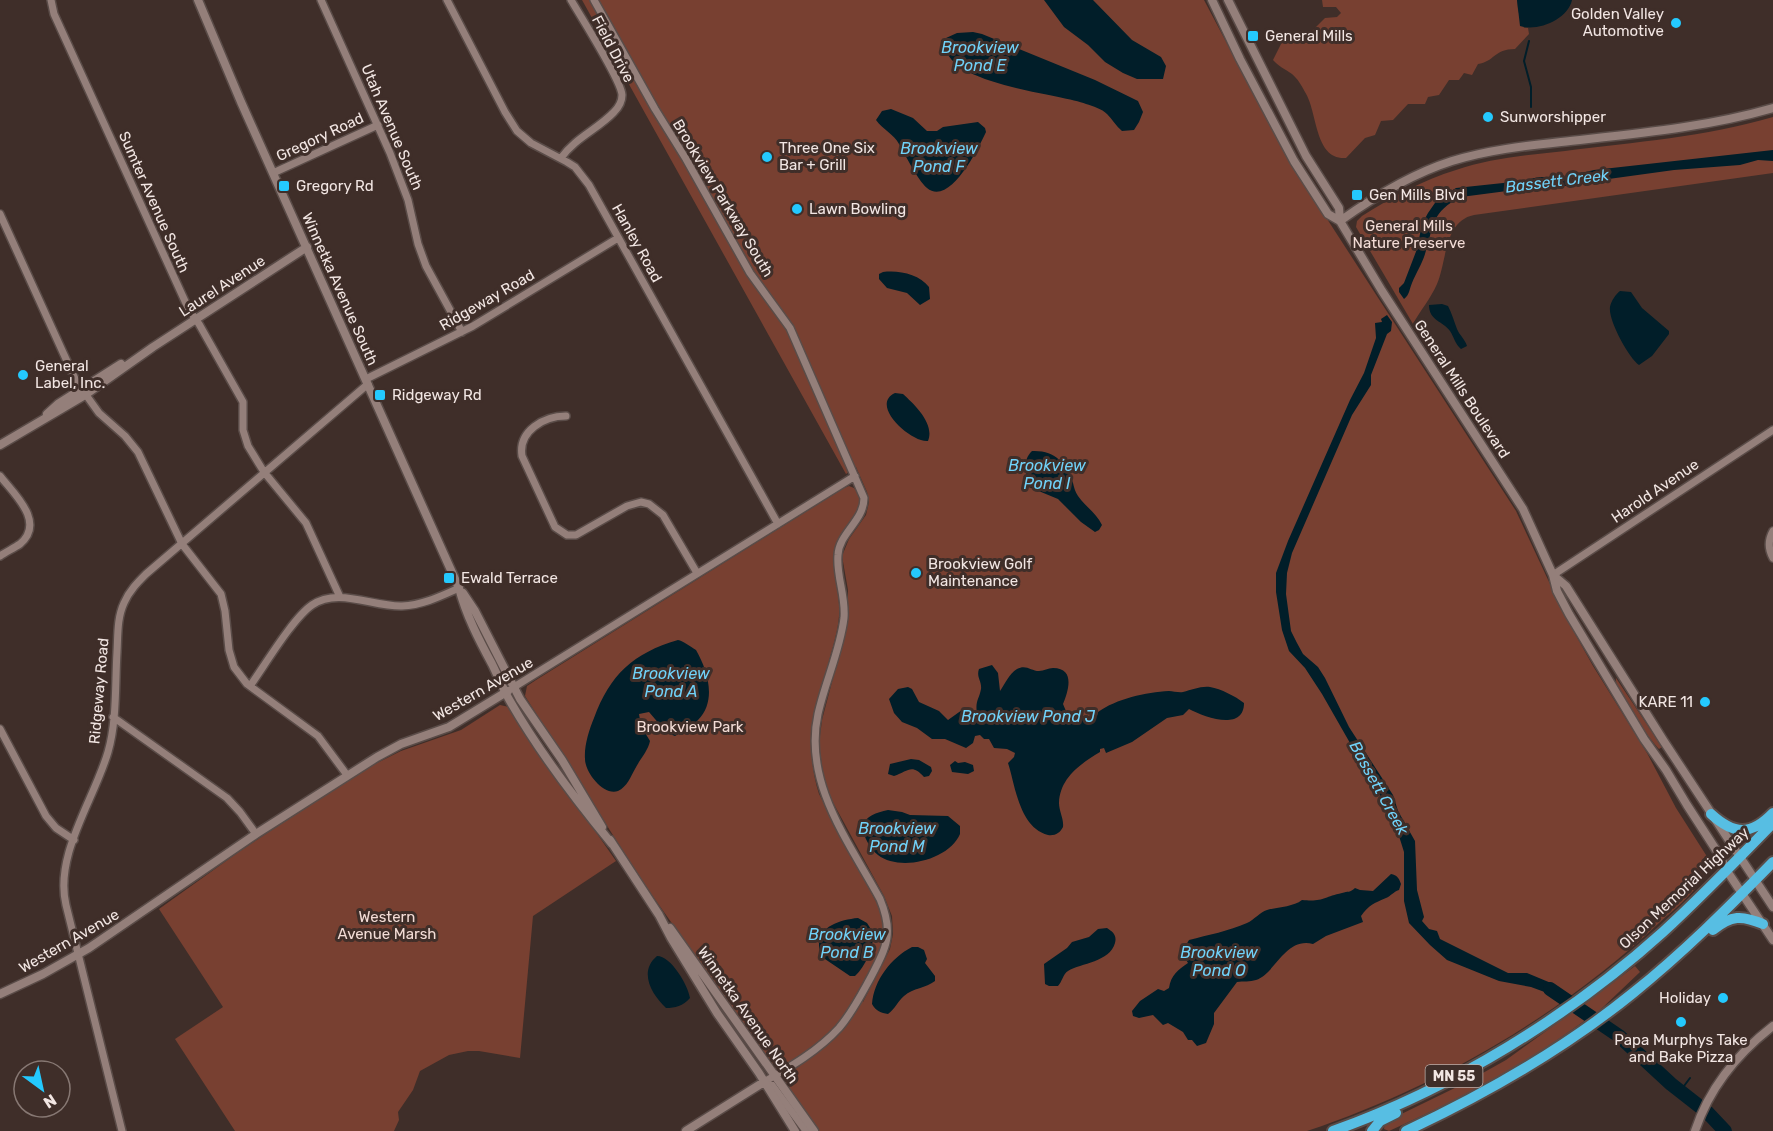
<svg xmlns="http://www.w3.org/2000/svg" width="1773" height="1131" font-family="Rubik,sans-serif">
	<rect width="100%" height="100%" fill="#3f2e29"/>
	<path fill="#784031" d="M582,0H1204L1287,157L1516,511L1564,614L1593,666L1647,753L1676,808L1706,855L1709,864C1702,888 1677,907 1659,923C1560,1016 1436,1088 1307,1131H819L642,881L525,696L527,686L536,680L844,488L849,486L854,488C873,509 838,531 834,552C831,569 841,595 839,616C838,632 832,649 828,665C814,711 804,746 819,794L881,911C889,949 873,963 856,995L863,1002L890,949L893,934L892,916L884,896L830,797L824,780L819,744L822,720L848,621V590L842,556L849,539L866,515L869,502L867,492L856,467L846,474Z
		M1322,0H1517L1518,10L1524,28H1528L1529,34L1515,49C1494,49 1494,62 1478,64L1472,75L1464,73L1459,80H1449L1439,95L1428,97L1425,104H1408L1393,120L1381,121L1375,135L1365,138L1346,158C1314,160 1318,112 1305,92C1302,86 1297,78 1292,74C1285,69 1278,66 1273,60L1286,34L1296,39L1300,33L1308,35L1325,18L1337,17L1341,13L1336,7H1323Z
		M1773,117V173L1474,215C1444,221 1447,261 1437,284C1431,298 1420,311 1413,324L1356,227L1357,221L1362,216C1392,197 1423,180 1456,170C1491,158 1528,155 1565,151C1635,142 1705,137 1773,117Z
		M1616,678L1662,747L1659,749C1648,736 1614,694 1616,678Z
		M500,705L509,707L616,861L533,916L520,1058L479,1051H468L449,1055L420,1071L413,1090L398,1112L399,1120L394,1131H235L175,1039L223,1007L159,909L240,851L363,770L401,751L461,730Z
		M1635,966L1640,972L1598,1012L1593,1015L1580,1007Z
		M1575,1010L1587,1019C1526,1064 1459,1100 1389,1131L1384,1129L1385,1122L1465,1083L1506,1060Z"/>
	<path fill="#011e29" d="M1044,0H1093L1132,40L1161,57L1166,66L1163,79H1137L1123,73L1105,62L1088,45L1064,27Z
		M1517,0H1572C1568,19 1538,32 1520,26Z
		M973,32L982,34L1095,80L1138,101L1143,112L1139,122L1134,130L1122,131C1116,126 1112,119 1107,114C1102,109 1093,106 1086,104C1058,93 934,84 946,38L957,33Z
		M891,109L913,118L927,131H937L943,127L978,122L985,128L986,132C979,147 950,207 927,188C917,179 906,156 899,144C894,134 883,130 876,120L882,111Z
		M1773,150V161L1758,160L1740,165L1674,170L1594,181L1575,186H1545L1461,197C1431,212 1434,225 1425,254C1422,264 1416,273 1412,283C1409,290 1410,294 1404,299L1399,292V288L1404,283L1417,249L1422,224L1428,213L1437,200L1456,188L1522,181L1539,177L1561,178L1594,170Z
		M883,272C899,270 919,274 929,287L930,299L920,305L907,293L887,288L879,279V274Z
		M1620,291L1631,292L1642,308L1669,331V334L1652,356L1639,365C1629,358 1608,320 1610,307C1611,301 1616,294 1620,291Z
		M1442,304L1448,306C1452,314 1454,321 1457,329C1460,336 1465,339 1467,346L1461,349C1455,344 1454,337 1450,331C1443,321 1429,321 1429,305Z
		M1387,315L1392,322L1391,331L1387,334L1371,375V385L1352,415L1292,553L1287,573L1286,594L1291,631L1297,643L1303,654L1318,667L1325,678L1349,727L1393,795L1398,811L1415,841L1417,890L1424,917L1422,921L1429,929L1437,931L1440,939L1508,973H1527L1551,983L1567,995L1568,998L1562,1002L1558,1001L1550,994L1531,987L1499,981L1447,960L1430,945L1409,923L1404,901V852L1394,820L1322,694L1305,668L1289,651L1282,630L1276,592V573L1288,541L1350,400L1364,373L1376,338L1375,323L1382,322L1381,319Z
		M895,393L903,394C915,405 935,424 928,441C911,443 869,405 895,393Z
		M1032,451C1055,450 1066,463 1073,483C1074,487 1075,492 1078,496C1086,507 1096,513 1102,525L1099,530L1095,532L1081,522L1058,499L1029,487C1027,474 1021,462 1032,451Z
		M678,640C683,641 691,647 696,650C708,671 717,701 698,720C692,727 683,731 675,736L667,733L649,712L639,714L641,726L650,741C648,751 640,759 635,769C631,776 627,787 618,791C603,796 585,772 585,759C584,746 589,730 594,718C610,675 633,653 678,640Z
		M992,665L998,673L1000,691C1005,684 1009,674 1017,669C1026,664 1031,671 1039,671C1044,671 1048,668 1053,668C1076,668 1068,692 1063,704L1068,716L1073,720L1097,716L1098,712C1116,699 1146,692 1169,691C1173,691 1179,693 1183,692C1192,690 1200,686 1210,687C1221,689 1235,696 1244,703C1244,732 1204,717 1189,709L1183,715L1167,718L1132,742L1106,753L1104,748L1100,749V752C1080,764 1060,778 1059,803C1059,811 1064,819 1063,827C1060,833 1055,836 1048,835C1019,828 1015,784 1008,763L1014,757L1015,753L1007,749L994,748L989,739H984L980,735L975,736L973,743L966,748L945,739H932L917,728L902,722L894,713L889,699L898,689L908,687L912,689L919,702L939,711L948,720L962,710L973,714H977C975,700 979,700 981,689C982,681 976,677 979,669Z
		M911,759L919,760L931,767L932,771L929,776L924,777C912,763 908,771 894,776L888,774L890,764Z
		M955,761L958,763L965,762L973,765L974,771L968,774L952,772L950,765Z
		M888,810L902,812L910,815L948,816L960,826V834C949,860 900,872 878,855C870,849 864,837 862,827C866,815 876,813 888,810Z
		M1391,874C1397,875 1399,878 1401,884L1399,890C1393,892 1391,896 1386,898C1374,903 1369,905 1361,916L1363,922L1326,936L1313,944C1285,937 1276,973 1256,980C1250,982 1243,981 1237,982L1214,1013V1024L1206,1043L1197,1046L1192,1040H1188L1183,1032L1168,1023L1163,1025L1153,1015L1139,1018L1133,1016L1132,1011L1140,1001L1158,989L1164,991L1169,988C1171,975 1178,970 1188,963L1185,958L1189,949L1186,945L1189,940C1208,935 1229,931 1247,923C1254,920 1260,912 1267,910C1278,907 1293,907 1302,900C1324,902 1323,897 1342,893C1348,891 1350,893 1355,888L1360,890L1373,891Z
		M858,918L867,923L874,934C872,949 866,966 855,976H850L822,957C810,930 836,920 858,918Z
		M1107,928C1113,932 1117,935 1115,943C1110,962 1081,963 1068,971C1063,974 1062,982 1058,986H1049L1045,984L1044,964L1067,948L1072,942L1089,937L1098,929Z
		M912,947H918L924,950L927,959L925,963L935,976V981C926,988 913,988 904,996C898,1001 895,1009 888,1014C881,1013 876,1011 872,1004C874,980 891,958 912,947Z
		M657,956C671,956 688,985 690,998C683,1006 675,1008 666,1008C652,995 638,972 657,956Z"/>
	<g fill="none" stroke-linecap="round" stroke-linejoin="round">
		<path stroke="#011e29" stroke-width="2" d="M1529,41L1524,61L1531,87V107
			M1681,1090L1690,1078"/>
		<path stroke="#011e29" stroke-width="14" d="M1550,989L1619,1036L1671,1084L1708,1113L1725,1131"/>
		<g stroke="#5a4c48" stroke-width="10">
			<path id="minor" d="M51,0L54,14L189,310L199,324L243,402V430L248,446L264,472L306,523L340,597
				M321,0L390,153L408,200L418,244L426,266L462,332
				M447,0L505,112L517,131L531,143L567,162L575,167L589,185L778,524
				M594,0L655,109L686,159L750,273L790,328L864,498C864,521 839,533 838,555C836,576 846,596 844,618C840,651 825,682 818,714C803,783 849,842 880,899C894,933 887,946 871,977C861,995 852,1013 839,1028C818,1051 790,1067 764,1082
				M561,158C575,138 598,129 614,112C619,107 622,102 622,95C621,80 581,17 571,0
				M273,173L378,125
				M0,214L76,381L99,413L125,436L138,452L182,544L221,594L225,611L229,650L234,667L247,684L318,736L347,775
				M366,379L473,326L618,238
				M566,416C544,416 518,431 522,456L555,527L567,535H576L627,506L641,502L649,504L663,515L697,573
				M0,476C14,494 46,522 20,544C14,548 6,552 0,556
				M1773,531C1768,540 1768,549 1773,558
				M1553,575L1773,430
				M250,686C265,665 293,618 312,605C338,587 373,607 402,606C423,605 441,596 459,588
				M514,687L855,476
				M113,717L227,798L240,812L256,834
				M0,729L46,816L56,828L74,840
				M764,1082H768L772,1085L806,1131
				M122,1131L66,905C54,855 94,800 108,752C117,721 115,685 117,652C118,635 117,618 124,603C129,591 138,582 146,574L368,384"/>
		</g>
		<g stroke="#5a4c48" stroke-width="11">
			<path id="tertiary" d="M198,0L241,102L459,588C466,615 479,640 492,664C498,676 503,689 510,701C539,752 575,799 612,844
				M1212,0L1240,59L1294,161L1328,214L1340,221L1382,291L1523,509L1553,575L1557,591L1569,614L1644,739L1666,770L1687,805L1720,856L1727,871L1773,940
				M1228,0L1306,156L1339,208L1340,221
				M1340,221C1375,196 1411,174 1452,161C1488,150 1524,146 1561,142C1632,134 1704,128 1773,108
				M47,414L58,404L121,364
				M0,445L85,395L153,347L307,247
				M1553,575L1566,586L1663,740L1773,907
				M463,593L475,611L520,699L562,760L602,827
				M610,840L659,915L671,938L717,1013L759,1073L795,1131
				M670,928L814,1131
				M0,994L43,974L89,948L256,834L377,757L401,744L449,727L508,691
				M686,1131L764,1082
				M1695,1131C1709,1089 1738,1053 1773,1026"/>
		</g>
		<g stroke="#5a4c48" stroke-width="14">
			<path id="trunk" d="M1711,814C1734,835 1751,836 1773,813
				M1713,930C1731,915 1742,915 1763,924
				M1333,1131C1451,1089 1570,1016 1663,932C1701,897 1737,860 1773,823
				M1372,1131L1380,1121L1396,1113
				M1406,1131C1485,1094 1564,1049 1633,993C1683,953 1728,908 1773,862"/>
		</g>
		<use href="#minor" stroke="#947f7a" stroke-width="7"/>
		<use href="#tertiary" stroke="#947f7a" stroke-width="8"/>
		<use href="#trunk" stroke="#57bee3" stroke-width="10"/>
	</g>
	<g fill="#24c9fe" stroke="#3f2e29" stroke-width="2">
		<circle cx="1676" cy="23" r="6"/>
		<rect x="1247" y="30" width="12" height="12" rx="3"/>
		<circle cx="1488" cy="117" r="6"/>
		<circle cx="767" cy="157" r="6"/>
		<rect x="278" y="180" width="12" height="12" rx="3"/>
		<rect x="1351" y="189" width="12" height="12" rx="3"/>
		<circle cx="797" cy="209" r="6"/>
		<circle cx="23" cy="375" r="6"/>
		<rect x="374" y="389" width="12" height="12" rx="3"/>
		<circle cx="916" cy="573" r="6"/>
		<rect x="443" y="572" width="12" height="12" rx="3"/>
		<circle cx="1705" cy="702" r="6"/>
		<circle cx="1723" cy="998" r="6"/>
		<circle cx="1681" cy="1022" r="6"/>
	</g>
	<g text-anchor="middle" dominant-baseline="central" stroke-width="6" stroke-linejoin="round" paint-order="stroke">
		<rect fill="#3f2e29" stroke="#bcafab" stroke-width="1.5" x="1425.5" y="1065" width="57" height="22" rx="4.5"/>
		<g font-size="14" font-weight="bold" fill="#f2e6e3">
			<text x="1454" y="1076">MN 55</text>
		</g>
		<g font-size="15" fill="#f2e6e3" stroke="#3f2e29" text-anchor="start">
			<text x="1664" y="14" text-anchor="end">Golden Valley<tspan x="1664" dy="17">Automotive</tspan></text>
			<text x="1265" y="36">General Mills</text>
			<text x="1500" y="117">Sunworshipper</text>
			<text x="779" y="148">Three One Six<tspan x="779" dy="17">Bar + Grill</tspan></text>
			<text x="296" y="186">Gregory Rd</text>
			<text x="1369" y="195">Gen Mills Blvd</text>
			<text x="809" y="209">Lawn Bowling</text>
			<text x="35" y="366">General<tspan x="35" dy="17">Label, Inc.</tspan></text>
			<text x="392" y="395">Ridgeway Rd</text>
			<text x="928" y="564">Brookview Golf<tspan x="928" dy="17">Maintenance</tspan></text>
			<text x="461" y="578">Ewald Terrace</text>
			<text x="1693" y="702" text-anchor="end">KARE 11</text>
			<text x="1711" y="998" text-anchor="end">Holiday</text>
			<text x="1681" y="1040" text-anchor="middle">Papa Murphys Take<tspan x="1681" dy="17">and Bake Pizza</tspan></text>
		</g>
		<g font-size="15" fill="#f2e6e3" stroke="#3f2e29">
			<text transform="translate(613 49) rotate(62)">Field Drive</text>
			<text transform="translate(392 127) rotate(67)">Utah Avenue South</text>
			<text transform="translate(320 137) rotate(-25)">Gregory Road</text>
			<text transform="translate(723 198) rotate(59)">Brookview Parkway South</text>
			<text transform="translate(154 202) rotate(66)">Sumter Avenue South</text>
			<text transform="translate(637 243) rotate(61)">Hanley Road</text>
			<text transform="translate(222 286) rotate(-33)">Laurel Avenue</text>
			<text transform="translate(340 289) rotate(66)">Winnetka Avenue South</text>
			<text transform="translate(487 300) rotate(-30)">Ridgeway Road</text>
			<text transform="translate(1462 389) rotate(57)">General Mills Boulevard</text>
			<text transform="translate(1655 491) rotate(-34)">Harold Avenue</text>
			<text transform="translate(483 689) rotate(-30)">Western Avenue</text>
			<text transform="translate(99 691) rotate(-85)">Ridgeway Road</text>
			<text transform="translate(1684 888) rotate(-43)">Olson Memorial Highway</text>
			<text transform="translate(69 941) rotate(-30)">Western Avenue</text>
			<text transform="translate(748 1015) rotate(55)">Winnetka Avenue North</text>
		</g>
		<g font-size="15" fill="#f3dcd6" stroke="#3f2e29">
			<text x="1409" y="226">General Mills<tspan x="1409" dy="17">Nature Preserve</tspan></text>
			<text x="690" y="727">Brookview Park</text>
			<text x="387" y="917">Western<tspan x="387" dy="17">Avenue Marsh</tspan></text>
		</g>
		<g font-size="16" font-style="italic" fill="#70d2f9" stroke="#3f2e29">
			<text x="980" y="47">Brookview<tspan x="980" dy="18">Pond E</tspan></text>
			<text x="939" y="148">Brookview<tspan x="939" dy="18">Pond F</tspan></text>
			<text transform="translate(1557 181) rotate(-7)">Bassett Creek</text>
			<text x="1047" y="465">Brookview<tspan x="1047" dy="18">Pond I</tspan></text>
			<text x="671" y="673">Brookview<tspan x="671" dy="18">Pond A</tspan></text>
			<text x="1028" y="716">Brookview Pond J</text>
			<text transform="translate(1379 788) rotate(61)">Bassett Creek</text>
			<text x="897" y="828">Brookview<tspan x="897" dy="18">Pond M</tspan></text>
			<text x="847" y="934">Brookview<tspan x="847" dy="18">Pond B</tspan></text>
			<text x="1219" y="952">Brookview<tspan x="1219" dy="18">Pond O</tspan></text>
		</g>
	</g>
	<g transform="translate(42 1089) rotate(147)"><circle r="28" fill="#3f2e29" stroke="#877873" stroke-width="1.5"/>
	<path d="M0-4.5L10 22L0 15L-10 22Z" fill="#24c9fe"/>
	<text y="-9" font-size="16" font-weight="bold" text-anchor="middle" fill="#f2e6e3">N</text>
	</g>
</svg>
